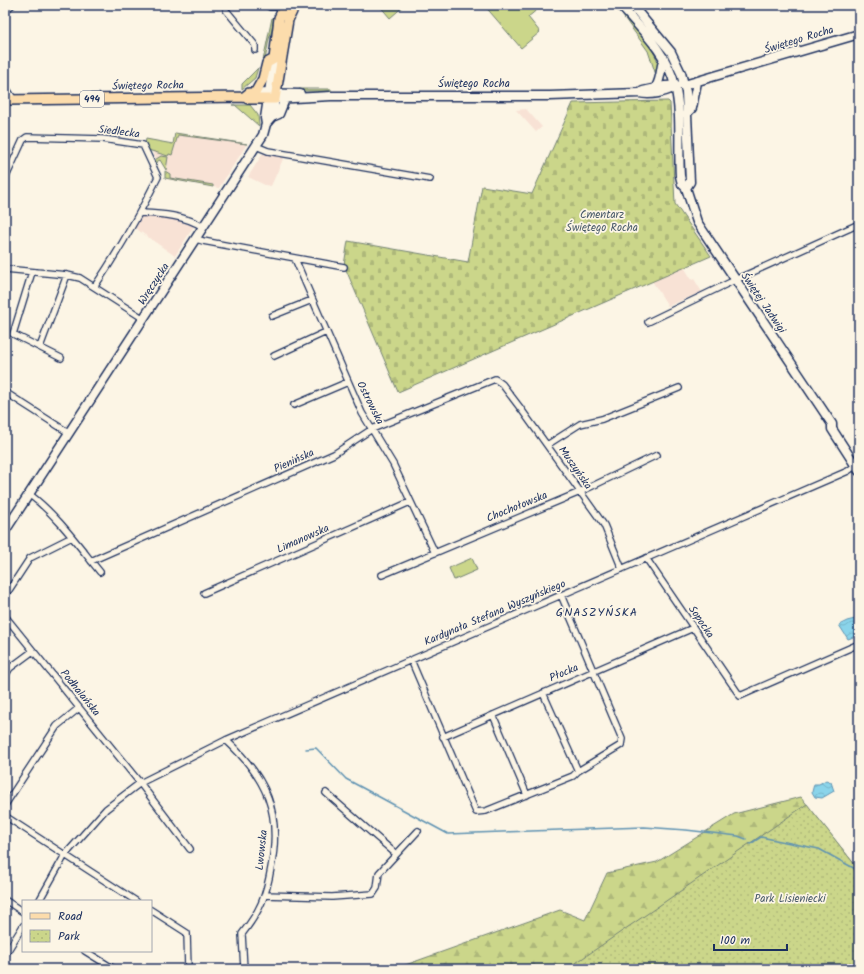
<svg xmlns="http://www.w3.org/2000/svg" width="864" height="974" font-family="Kalam,sans-serif">
	<defs>
		<pattern id="forest-firs" width="22" height="20" patternUnits="userSpaceOnUse"><rect width="22" height="20" fill="#cbd68a"/><path d="M5 1l3.5 6h-7zM16 11l3.5 6h-7z" fill="#aeb87a"/></pattern>
		<pattern id="cemetery-stones" width="16" height="16" patternUnits="userSpaceOnUse"><rect width="16" height="16" fill="#cbd68a"/><path d="M2 7V4a2 2 0 0 1 4 0v3zM10 15v-3a2 2 0 0 1 4 0v3z" fill="#aeb87a"/></pattern>
		<pattern id="park-dots" width="8" height="8" patternUnits="userSpaceOnUse"><rect width="8" height="8" fill="#cbd68a"/><path d="M2 2h.1M6 6h.1" fill="none" stroke="#aeb87a" stroke-width="1.8" stroke-linecap="round"/></pattern>
		<pattern id="garden-furrows" width="10" height="10" patternUnits="userSpaceOnUse"><rect width="10" height="10" fill="#cbd68a"/><path d="M-1 1l2-2M0 10L10 0M9 11l2-2" fill="none" stroke="#aeb87a"/></pattern>
		<pattern id="water-waves" width="16" height="10" patternUnits="userSpaceOnUse"><rect width="16" height="10" fill="#8ad4ea"/><path d="M0 5q4-4 8 0t8 0" fill="none" stroke="#76b6cb"/></pattern>
	</defs>
	<rect width="100%" height="100%" fill="#fcf5e5"/>
	<filter id="ink" filterUnits="userSpaceOnUse"><feTurbulence type="fractalNoise" baseFrequency=".025" numOctaves="2"/><feDisplacementMap in="SourceGraphic" scale="8" xChannelSelector="R" yChannelSelector="G"/><feConvolveMatrix kernelMatrix="1 2 1 2 8 2 1 2 1" color-interpolation-filters="sRGB"/></filter>
	<g filter="url(#ink)">
		<path fill="#f8e2d5" d="M526,109L542,127L536,132L516,110Z
			M175,133L247,144L219,188L166,179V169L160,160L157,161L146,139L173,144Z
			M263,153L284,157L271,186L265,185L248,177Z
			M142,214L163,216L194,226L175,256L135,228Z
			M684,267L692,280L694,279L702,292L668,306L652,281Z"/>
		<path fill="#cbd68a" stroke="#738274" d="M379,5H405L390,18Z
			M484,5H543L528,17L540,32L521,48Z
			M615,5H617C629,20 655,47 659,66C660,70 657,75 657,78L648,51Z
			M272,18L276,19L269,39L262,76L260,75Z
			M258,68L255,78L242,89V84Z
			M331,89V91H297L299,89Z
			M232,105H250L258,115L259,126L235,105Z
			M175,133L247,144L178,135L172,155L169,154L168,156L148,150L145,145L146,139L173,144Z
			M161,156L168,157L166,170L160,160L156,162L157,167L153,161Z
			M472,558L477,570L454,580L449,568Z"/>
		<path fill="url(#forest-firs)" stroke="#738274" d="M801,797L859,870V969H394L560,910L585,920L607,873L657,862L734,814Z"/>
		<path fill="url(#cemetery-stones)" stroke="#738274" d="M668,101L670,103L675,204L711,256L398,392L344,265L348,241L468,262L482,186L532,194L573,103Z"/>
		<path fill="url(#park-dots)" stroke="#738274" d="M807,804L859,870V969H567Z"/>
		<path fill="url(#garden-furrows)" stroke="#738274" d="M165,171L170,174V178L213,185V187L165,178Z"/>
		<path fill="url(#water-waves)" stroke="#5e92b2" d="M859,618V624H856L855,626L856,629H859V635L848,639L839,625L847,621Z
			M826,780L831,782L834,791L822,798L815,797L812,792L814,784H819Z"/>
		<g fill="none" stroke-linecap="round" stroke-linejoin="round">
			<path stroke="#5e92b2" stroke-width="1.5" d="M306,749L316,748L346,779L448,834L644,827L686,830L738,836L746,839
				M750,844L761,837L819,849L859,871"/>
			<g stroke="#1b2f5e" stroke-width="8">
				<path id="street" d="M226,5V10L255,45V50
					M267,5L270,7H284
					M5,11L12,5
					M5,86L14,100
					M256,146L268,151L430,179
					M5,179L23,140L27,137L103,139L143,145L158,177C139,215 119,251 95,286
					M140,213C161,214 185,215 203,227
					M196,239L203,241L344,267
					M295,259L362,413L393,464L435,553
					M5,269L67,275L80,278L144,319
					M32,272L13,334L61,358
					M272,316L312,300
					M648,322L735,280L859,224
					M40,347L67,275
					M274,356L326,332
					M5,392L69,433
					M294,405L348,382
					M547,445L580,424L602,419L679,388
					M29,494C57,515 78,545 100,572
					M646,558L740,696L859,644
					M91,561L334,454L372,429L495,379L502,384L521,409L604,525L622,569
					M382,575L580,492L657,455
					M9,590L30,558L72,537
					M204,593L410,502
					M5,616L140,783L190,849
					M411,660L476,812L486,811L573,776L578,771L621,745L622,739L561,595
					M5,676L10,668L33,651
					M543,693L578,771
					M493,715L527,795
					M443,737L693,628
					M226,740C267,778 282,813 271,868C266,897 260,911 242,934L244,969
					M326,793L396,854
					M5,805L57,726L79,708
					M5,816L136,901
					M265,895L332,897L373,894L377,888L379,873L418,831
					M5,900L23,912
					M39,901L65,855L106,809L140,783L226,740L848,471L859,463
					M151,910L187,933L188,969
					M85,951L114,969
					M5,955L23,926"/>
			</g>
			<g stroke="#1b2f5e" stroke-width="11">
				<path id="secondary" d="M620,5C641,29 668,54 675,86C682,115 678,146 680,176L682,184L686,188L697,222L832,424V429L859,471
					M632,5L671,52L681,73L686,92L690,182L686,188
					M656,87C662,77 660,68 664,58
					M643,91L665,86L684,85L859,34
					M255,93L300,94
					M686,114L692,108L697,82
					M272,117L279,114L285,99
					M266,124L265,118L274,59
					M5,531L263,135L266,124L272,117L275,99L331,96H550L639,93C652,96 664,92 676,87"/>
			</g>
			<g stroke="#1b2f5e" stroke-width="12">
				<path id="primary" d="M244,97L249,93H255L263,79L267,63L274,59L279,18L285,5
					M5,100L244,97L248,99H275L288,20L295,5"/>
			</g>
			<use href="#street" stroke="#fcf5e5" stroke-width="5.5"/>
			<use href="#secondary" stroke="#fcf5e5" stroke-width="8"/>
			<use href="#primary" stroke="#fcdcac" stroke-width="9"/>
		</g>
	</g>
	<g text-anchor="middle" dominant-baseline="central" stroke-width="3.5" stroke-linejoin="round" paint-order="stroke">
		<rect fill="#fcf5e5" stroke="#5e6a86" stroke-width="1" x="80" y="91" width="24" height="16" rx="3"/>
		<g font-size="10" font-weight="bold" fill="#1b2f5e">
			<text x="92" y="99">494</text>
		</g>
		<g font-size="11" fill="#1b2f5e" stroke="#fcf5e5">
			<text transform="translate(799 40) rotate(-17)">Świętego Rocha</text>
			<text x="474" y="84">Świętego Rocha</text>
			<text transform="translate(148 86) rotate(-1)">Świętego Rocha</text>
			<text transform="translate(119 132) rotate(7)">Siedlecka</text>
			<text transform="translate(154 284) rotate(-57)">Wręczycka</text>
			<text transform="translate(763 303) rotate(56)">Świętej Jadwigi</text>
			<text transform="translate(370 403) rotate(63)">Ostrowska</text>
			<text transform="translate(294 461) rotate(-24)">Pienińska</text>
			<text transform="translate(575 468) rotate(55)">Muszyńska</text>
			<text transform="translate(517 507) rotate(-22)">Chochołowska</text>
			<text transform="translate(303 539) rotate(-24)">Limanowska</text>
			<text transform="translate(495 613) rotate(-23)">Kardynała Stefana Wyszyńskiego</text>
			<text transform="translate(701 622) rotate(56)">Sopocka</text>
			<text transform="translate(564 673) rotate(-23)">Płocka</text>
			<text transform="translate(80 693) rotate(51)">Podhalańska</text>
			<text transform="translate(262 850) rotate(-84)">Lwowska</text>
		</g>
		<g font-size="11" fill="#475969" stroke="#fcf5e5">
			<text x="602" y="215">Cmentarz<tspan x="602" dy="13">Świętego Rocha</tspan></text>
			<text x="790" y="899">Park Lisieniecki</text>
		</g>
		<g font-size="12" letter-spacing="1" fill="#1b2f5e" stroke="#fcf5e5">
			<text x="597" y="612">GNASZYŃSKA</text>
		</g>
	</g>
	<rect width="864" height="974" fill="none" stroke="#fcf5e5" stroke-width="20"/>
	<rect x="10" y="10" width="844" height="954" fill="none" stroke="#1b2f5e" stroke-width="1.5" filter="url(#ink)"/>
	<rect x="22" y="900" width="130" height="52" fill="#fcf5e5" stroke="#a2a6af"/>
	<rect x="30" y="913" width="20" height="6" fill="#fcdcac" stroke="#a2a6af"/>
	<text x="58" y="920" font-size="12" fill="#1b2f5e">Road</text>
	<rect x="30" y="930" width="20" height="12" fill="url(#park-dots)" stroke="#a2a6af"/>
	<text x="58" y="940" font-size="12" fill="#1b2f5e">Park</text>
	<path d="M714 944v6h73v-6" fill="none" stroke="#1b2f5e" stroke-width="2"/>
	<text x="720" y="944" font-size="12" fill="#1b2f5e" stroke="#fcf5e5" stroke-width="3" paint-order="stroke">100 m</text>
</svg>
